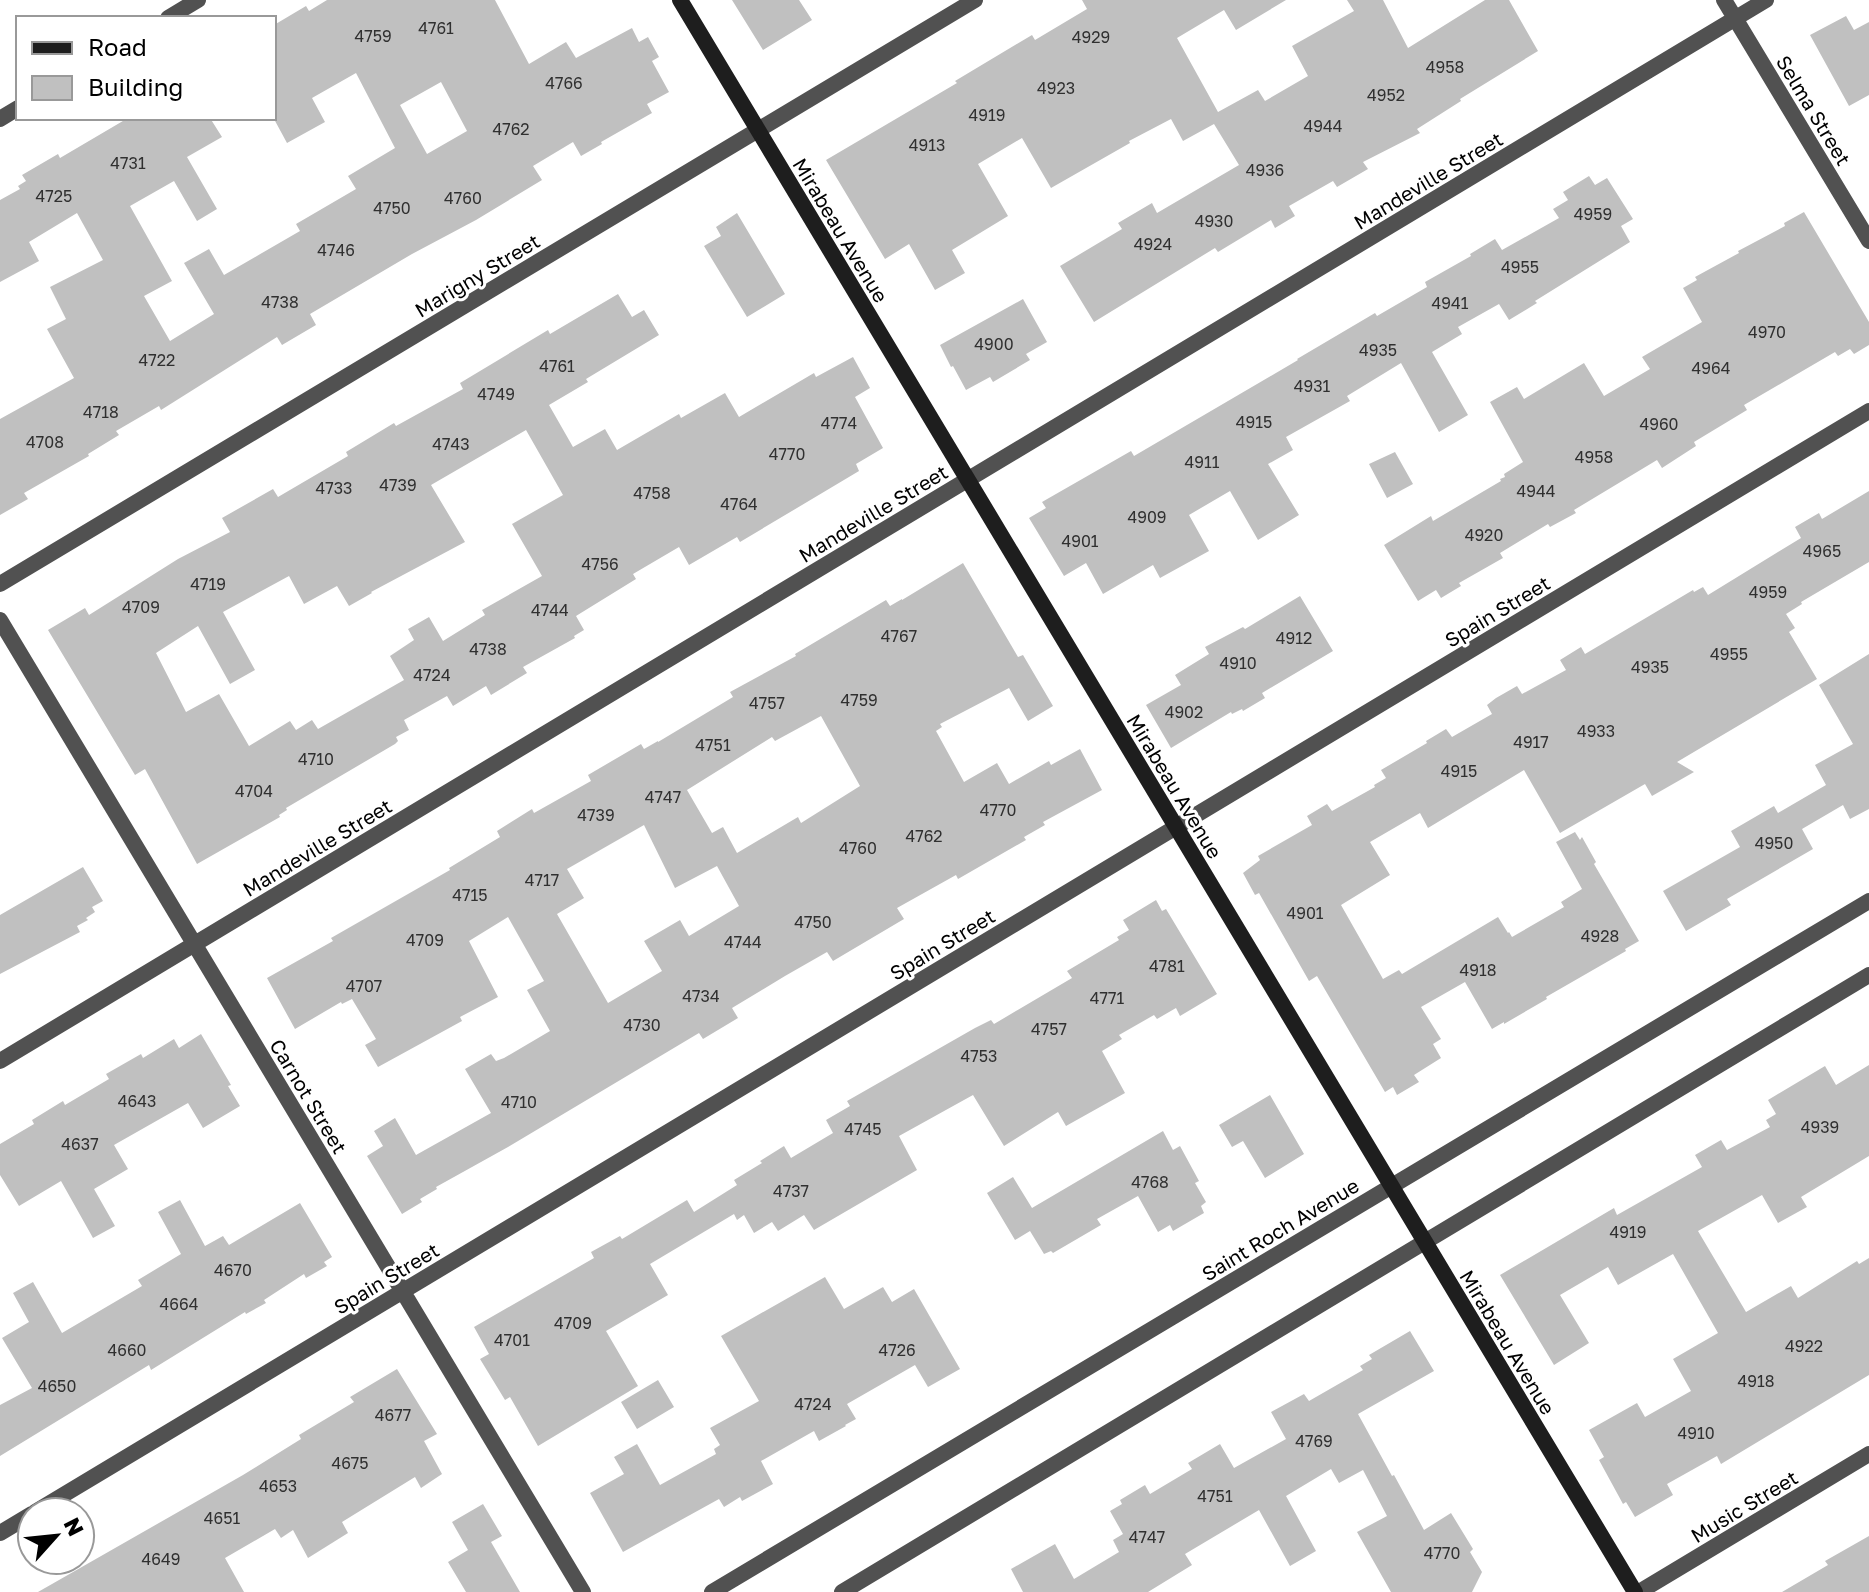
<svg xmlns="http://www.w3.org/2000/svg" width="1869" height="1592" font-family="'Golos Text',sans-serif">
	<rect width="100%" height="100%" fill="#fff"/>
	<path fill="#c0c0c0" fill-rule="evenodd" d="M327,0H495L529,64L566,42L576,58L632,28L639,42L648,37L659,57L652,61L669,92L647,104L652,113L601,142L602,144L581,156L573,142L533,166L542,180L476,220L412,254L310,314L316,325L282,345L277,337L161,410L159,406L116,431L119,435L88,454L89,456L24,493L28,499L0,515V419L74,378L47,329L66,319L50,287L103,260L77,213L29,242L39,261L0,282V200L20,189L18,186L26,181L22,175L58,154L60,158L128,118H210L222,137L187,157L217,209L197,221L174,181L130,206L172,281L144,296L170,341L214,314L184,263L209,249L224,275L300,231L296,224L356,189L348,176L395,148L356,73L312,98L325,122L287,143L274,119V25L306,6L309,11ZM441,82L467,131L427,154L400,105Z
		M732,0H799L812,20L763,50Z
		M1082,0H1286L1236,30L1224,10L1177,38L1218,112L1258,90L1265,101L1308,76L1292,46L1354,11L1347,0H1383L1408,48L1485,0H1509L1538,51L1460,99L1461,101L1417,129L1420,133L1363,162L1368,169L1337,187L1333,181L1289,206L1295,216L1275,228L1271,220L1218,252L1215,248L1094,322L1060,266L1122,229L1118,223L1152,203L1157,213L1239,165L1214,124L1183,141L1171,119L1129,141L1130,143L1051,188L1022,138L978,164L1008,216L952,250L965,273L935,290L909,244L885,259L826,160L957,83L955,81L1032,35L1035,40L1087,9Z
		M1846,16L1854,30L1869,22V95L1849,106L1810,35Z
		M1589,176L1595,185L1607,178L1633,219L1621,226L1630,242L1535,301L1537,303L1509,320L1499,304L1458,327L1462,334L1432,352L1468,415L1439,432L1401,363L1347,396L1350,401L1286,437L1293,450L1268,464L1299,515L1258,540L1230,491L1189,515L1209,551L1160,578L1153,565L1103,594L1086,563L1064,576L1029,518L1046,508L1042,502L1131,451L1134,456L1298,360L1297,359L1375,313L1377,316L1427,287L1425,282L1471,256L1470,254L1495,239L1502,250L1559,218L1553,209L1568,200L1563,192Z
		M1804,212L1869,322V345L1854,354L1850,349L1838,356L1835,352L1744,405L1747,410L1694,442L1696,446L1662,468L1657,460L1574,510L1576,513L1550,527L1548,524L1500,553L1503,558L1459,583L1461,586L1441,598L1436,590L1418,601L1384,545L1431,516L1433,521L1501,481L1500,479L1505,477L1504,474L1523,462L1490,402L1517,387L1524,399L1584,363L1604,396L1650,369L1642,357L1702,322L1683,288L1697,280L1695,277L1739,253L1738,251L1785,226L1784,223Z
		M737,213L785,294L747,317L704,246L721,236L716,227Z
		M618,294L632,317L644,310L659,335L586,379L588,382L549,405L573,447L605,429L617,450L679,414L681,418L725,393L739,417L814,373L816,377L853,357L870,388L855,397L883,448L856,464L859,471L740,542L737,537L689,565L679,547L633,574L636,579L576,616L584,630L574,636L575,638L523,667L527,673L491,695L486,686L453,706L447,696L404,720L409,730L396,737L398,741L395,744L286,808L287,810L279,815L280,817L197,864L145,769L135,775L48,630L85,608L89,615L178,559L230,532L222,518L273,489L278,497L348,456L346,452L394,423L396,426L463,389L460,383L548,330L550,334ZM526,430L563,495L512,524L542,576L482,610L485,615L443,641L429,617L408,629L414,640L390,656L404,680L318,729L312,720L296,730L290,721L249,746L219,694L186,712L156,653L198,626L230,684L255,670L223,612L289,576L304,604L337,586L349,606L372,593L371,592L465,542L431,485Z
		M1023,299L1047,342L1026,354L1030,360L993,382L990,377L966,390L953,366L951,367L940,345Z
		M1395,452L1413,484L1387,498L1369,464Z
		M1869,491V562L1801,602L1802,604L1786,614L1795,628L1789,632L1817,679L1677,762L1694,772L1652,796L1645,784L1560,833L1524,770L1428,828L1420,813L1370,842L1390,875L1341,905L1383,979L1399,970L1402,974L1498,917L1508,933L1509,932L1512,937L1564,907L1561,902L1582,889L1556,842L1575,832L1580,840L1582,837L1596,862L1594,864L1639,941L1625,949L1626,951L1546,997L1547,999L1504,1024V1022L1492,1029L1465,982L1421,1007L1441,1039L1433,1044L1441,1058L1414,1075L1419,1082L1397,1095L1393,1087L1385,1092L1317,976L1309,981L1259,893L1255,895L1243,873L1260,860L1258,856L1312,825L1307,816L1327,804L1332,811L1375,787L1374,785L1386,778L1381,770L1427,743L1426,741L1446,729L1452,737L1492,714L1487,705L1496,698L1517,686L1522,694L1566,670L1560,660L1581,647L1585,654L1693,590L1694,592L1703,587L1708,595L1801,538L1795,527L1819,513L1822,519Z
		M963,563L1018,657L1023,655L1053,706L1028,721L1009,688L940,724L942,727L936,731L964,782L997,763L1009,784L1049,761L1051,765L1080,749L1102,790L1043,822L1045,825L1024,837L1026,840L958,879L956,875L897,908L904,919L833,961L827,952L785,976L732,1008L738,1018L703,1039L699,1033L508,1147L436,1187L437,1189L420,1199L422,1202L402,1214L367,1156L383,1146L374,1131L395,1118L416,1155L491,1113L465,1069L491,1054L496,1061L504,1058L550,1031L527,990L544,981L508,917L469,941L498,997L460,1017L462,1021L378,1067L365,1045L376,1039L352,999L342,1004L341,1002L295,1029L267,978L333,941L331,938L450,870L449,868L500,837L497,831L532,809L534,813L591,781L588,775L641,744L644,749L658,741V742L733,697L730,692L796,656L795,654L886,600L890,606L902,599V600ZM821,716L860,786L801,823L798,817L737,853L723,827L712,833L687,790L772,737L775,741ZM644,825L675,888L717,866L739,906L689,936L680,920L644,941L662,971L608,1003L557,914L584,898L567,869Z
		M1300,596L1333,651L1262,693L1265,698L1243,711L1242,709L1232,714L1231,712L1171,748L1146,705L1181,685L1175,675L1209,654L1205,647L1243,627L1245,629Z
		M1869,654V809L1850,819L1843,805L1802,829L1813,849L1727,899L1731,905L1686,931L1663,891L1740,847L1731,831L1774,806L1778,813L1826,785L1815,765L1853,744L1819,685Z
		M83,867L103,901L92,907L95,912L86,918L88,920L77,926L80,932L0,974V915Z
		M1156,900L1162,911L1166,909L1217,994L1180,1016L1176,1008L1157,1019L1154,1015L1119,1035L1122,1039L1102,1051L1125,1093L1066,1126L1058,1112L1004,1146L973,1095L899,1136L917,1170L814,1230L804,1215L778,1231L772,1222L754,1233L744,1215L737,1220L734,1214L650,1264L668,1295L606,1331L638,1386L538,1446L510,1397L505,1400L480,1359L489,1354L474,1327L594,1258L591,1252L620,1236L622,1239L687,1200L694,1212L737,1185L734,1180L762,1163L760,1161L784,1146L791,1158L833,1133L826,1120L850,1106L847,1101L975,1028L991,1020L994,1024L1072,978L1067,971L1119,940L1117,937L1129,930L1123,920Z
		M201,1034L231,1085L228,1086L240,1106L203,1128L188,1103L114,1145L128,1169L94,1189L115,1226L93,1238L61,1181L19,1206L0,1175V1144L34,1124L32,1120L63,1101L65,1105L109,1079L106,1074L141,1054L143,1058L174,1039L179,1048Z
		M1869,1065V1156L1801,1197L1807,1207L1778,1223L1762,1195L1698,1231L1746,1312L1791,1286L1798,1298L1857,1261L1859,1264L1869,1258V1375L1721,1464L1717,1456L1667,1484L1673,1495L1635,1517L1626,1502L1623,1504L1599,1460L1604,1457L1589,1430L1637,1403L1645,1417L1691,1391L1673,1359L1718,1333L1673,1254L1618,1285L1608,1267L1560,1295L1589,1343L1554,1365L1500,1275L1614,1208L1617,1215L1702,1167L1695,1155L1721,1140L1727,1150L1770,1127L1766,1120L1776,1114L1768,1100L1825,1066L1836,1085Z
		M1270,1095L1304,1154L1265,1178L1243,1141L1232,1147L1219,1125Z
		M1163,1131L1173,1150L1180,1146L1199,1181L1195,1183L1206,1202L1201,1206L1204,1213L1173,1231L1170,1225L1158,1232L1138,1196L1097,1219L1101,1225L1053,1253L1051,1251L1044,1254L1030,1231L1015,1240L987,1193L1013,1177L1032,1208Z
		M180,1200L205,1246L223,1236L229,1245L300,1203L332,1257L324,1262L327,1266L306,1278L304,1274L264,1300L266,1303L246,1314L245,1312L151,1370L149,1365L0,1456V1405L32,1388L2,1338L29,1322L13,1293L33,1282L62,1333L142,1286L138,1280L181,1254L158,1212Z
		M825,1277L844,1309L883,1287L892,1302L914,1289L960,1369L928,1387L915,1365L847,1404L856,1419L845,1425L846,1426L819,1441L814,1431L761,1461L773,1484L742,1501L740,1497L724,1507L719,1499L623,1552L590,1493L624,1474L614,1457L637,1444L660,1485L716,1454L714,1449L720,1445L710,1428L759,1401L721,1336Z
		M1410,1331L1434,1371L1358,1414L1392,1476L1394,1475L1424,1530L1451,1513L1473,1549L1470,1552L1482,1572L1472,1592H1391L1357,1532L1387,1516L1363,1470L1339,1483L1331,1469L1286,1496L1316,1551L1290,1566L1259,1510L1185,1554L1192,1565L1148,1592H1023L1011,1569L1055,1544L1074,1579L1119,1552L1113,1540L1123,1534L1110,1511L1122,1504L1120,1500L1145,1485L1150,1494L1192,1469L1188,1463L1220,1444L1234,1468L1286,1439L1271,1412L1304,1394L1309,1401L1363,1370L1360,1366L1372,1359L1369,1355Z
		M397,1369L437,1434L424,1441L442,1474L421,1488L415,1477L342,1522L348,1533L308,1558L293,1530L281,1538L275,1529L225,1558L244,1592H38L243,1475L301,1439L299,1435L354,1402L350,1397Z
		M658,1380L674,1407L637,1429L621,1402Z
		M483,1504L502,1536L491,1542L520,1592H466L448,1562L468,1550L452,1522Z
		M1869,1536V1592H1782L1828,1565L1825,1561Z"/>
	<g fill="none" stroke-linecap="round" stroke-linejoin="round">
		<path stroke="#515151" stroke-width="16" d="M1724,0L1869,241
			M168,18L198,0
			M0,119L18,108
			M0,584L975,0
			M0,620L583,1592
			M0,1061L1766,0
			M35,1512L1869,411
			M0,1533L32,1514
			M712,1592L1869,901
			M842,1592L1869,975
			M1639,1592L1869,1454"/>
		<path stroke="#1e1e1e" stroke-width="16" d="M680,0L1635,1592"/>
	</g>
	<g text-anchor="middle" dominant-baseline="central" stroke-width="6" stroke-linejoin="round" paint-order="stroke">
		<g font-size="16" fill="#303030">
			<text x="436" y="28">4761</text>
			<text x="373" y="36">4759</text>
			<text x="1091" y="37">4929</text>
			<text x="1445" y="67">4958</text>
			<text x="564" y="83">4766</text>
			<text x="1056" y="88">4923</text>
			<text x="1386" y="95">4952</text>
			<text x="987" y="115">4919</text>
			<text x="1323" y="126">4944</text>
			<text x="511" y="129">4762</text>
			<text x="927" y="145">4913</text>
			<text x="128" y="163">4731</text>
			<text x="1265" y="170">4936</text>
			<text x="54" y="196">4725</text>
			<text x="463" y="198">4760</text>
			<text x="392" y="208">4750</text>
			<text x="1593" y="214">4959</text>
			<text x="1214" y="221">4930</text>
			<text x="1153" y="244">4924</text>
			<text x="336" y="250">4746</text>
			<text x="1520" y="267">4955</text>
			<text x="280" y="302">4738</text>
			<text x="1450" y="303">4941</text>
			<text x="1767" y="332">4970</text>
			<text x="994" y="344">4900</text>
			<text x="1378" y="350">4935</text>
			<text x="157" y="360">4722</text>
			<text x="557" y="366">4761</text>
			<text x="1711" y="368">4964</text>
			<text x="1312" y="386">4931</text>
			<text x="496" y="394">4749</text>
			<text x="101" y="412">4718</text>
			<text x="1254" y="422">4915</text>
			<text x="839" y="423">4774</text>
			<text x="1659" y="424">4960</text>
			<text x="45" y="442">4708</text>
			<text x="451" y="444">4743</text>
			<text x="787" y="454">4770</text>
			<text x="1594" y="457">4958</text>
			<text x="1202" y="462">4911</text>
			<text x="398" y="485">4739</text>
			<text x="334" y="488">4733</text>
			<text x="1536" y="491">4944</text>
			<text x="652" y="493">4758</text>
			<text x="739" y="504">4764</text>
			<text x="1147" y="517">4909</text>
			<text x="1484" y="535">4920</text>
			<text x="1080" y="541">4901</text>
			<text x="1822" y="551">4965</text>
			<text x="600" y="564">4756</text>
			<text x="208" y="584">4719</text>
			<text x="1768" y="592">4959</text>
			<text x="141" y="607">4709</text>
			<text x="550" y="610">4744</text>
			<text x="899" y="636">4767</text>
			<text x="1294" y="638">4912</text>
			<text x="488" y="649">4738</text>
			<text x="1729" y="654">4955</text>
			<text x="1238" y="663">4910</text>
			<text x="1650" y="667">4935</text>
			<text x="432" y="675">4724</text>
			<text x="859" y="700">4759</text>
			<text x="767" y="703">4757</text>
			<text x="1184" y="712">4902</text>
			<text x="1596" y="731">4933</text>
			<text x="1531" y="742">4917</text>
			<text x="713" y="745">4751</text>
			<text x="316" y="759">4710</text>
			<text x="1459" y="771">4915</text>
			<text x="254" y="791">4704</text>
			<text x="663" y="797">4747</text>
			<text x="998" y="810">4770</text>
			<text x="596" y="815">4739</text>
			<text x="924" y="836">4762</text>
			<text x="1774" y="843">4950</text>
			<text x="858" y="848">4760</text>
			<text x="542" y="880">4717</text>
			<text x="470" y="895">4715</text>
			<text x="1305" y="913">4901</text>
			<text x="813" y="922">4750</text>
			<text x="1600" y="936">4928</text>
			<text x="425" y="940">4709</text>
			<text x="743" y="942">4744</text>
			<text x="1167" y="966">4781</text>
			<text x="1478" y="970">4918</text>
			<text x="364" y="986">4707</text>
			<text x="701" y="996">4734</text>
			<text x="1107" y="998">4771</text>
			<text x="642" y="1025">4730</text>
			<text x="1049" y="1029">4757</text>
			<text x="979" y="1056">4753</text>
			<text x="137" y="1101">4643</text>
			<text x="519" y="1102">4710</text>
			<text x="1820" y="1127">4939</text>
			<text x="863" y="1129">4745</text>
			<text x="80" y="1144">4637</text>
			<text x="1150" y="1182">4768</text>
			<text x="791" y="1191">4737</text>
			<text x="1628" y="1232">4919</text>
			<text x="233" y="1270">4670</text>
			<text x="179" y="1304">4664</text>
			<text x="573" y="1323">4709</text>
			<text x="512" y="1340">4701</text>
			<text x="1804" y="1346">4922</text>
			<text x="127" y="1350">4660</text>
			<text x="897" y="1350">4726</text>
			<text x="1756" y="1381">4918</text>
			<text x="57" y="1386">4650</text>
			<text x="813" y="1404">4724</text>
			<text x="393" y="1415">4677</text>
			<text x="1696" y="1433">4910</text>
			<text x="1314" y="1441">4769</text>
			<text x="350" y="1463">4675</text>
			<text x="278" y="1486">4653</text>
			<text x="1215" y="1496">4751</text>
			<text x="222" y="1518">4651</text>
			<text x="1147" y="1537">4747</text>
			<text x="1442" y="1553">4770</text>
			<text x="161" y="1559">4649</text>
		</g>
		<g font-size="20" fill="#000" stroke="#fff">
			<text transform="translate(1814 110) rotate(59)">Selma Street</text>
			<text transform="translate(1428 180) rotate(-31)">Mandeville Street</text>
			<text transform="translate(841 230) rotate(59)">Mirabeau Avenue</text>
			<text transform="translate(477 275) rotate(-31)">Marigny Street</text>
			<text transform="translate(873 513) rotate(-31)">Mandeville Street</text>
			<text transform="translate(1497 611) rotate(-31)">Spain Street</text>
			<text transform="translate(1175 786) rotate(59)">Mirabeau Avenue</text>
			<text transform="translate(317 847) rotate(-31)">Mandeville Street</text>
			<text transform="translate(942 944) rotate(-31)">Spain Street</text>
			<text transform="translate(309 1096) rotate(59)">Carnot Street</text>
			<text transform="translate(1280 1229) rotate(-31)">Saint Roch Avenue</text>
			<text transform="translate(386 1278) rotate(-31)">Spain Street</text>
			<text transform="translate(1508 1342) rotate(59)">Mirabeau Avenue</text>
			<text transform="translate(1744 1506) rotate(-31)">Music Street</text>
		</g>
	</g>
	<rect x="16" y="16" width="260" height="104" fill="#ffffff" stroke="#999999" stroke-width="2"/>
	<rect x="32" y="42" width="40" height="12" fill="#1e1e1e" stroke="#999999" stroke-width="2"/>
	<text x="88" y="56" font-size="24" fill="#000000">Road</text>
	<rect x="32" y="76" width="40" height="24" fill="#c0c0c0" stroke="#999999" stroke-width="2"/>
	<text x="88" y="96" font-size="24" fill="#000000">Building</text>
	<g transform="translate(56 1536) rotate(63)"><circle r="38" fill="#ffffff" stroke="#999999" stroke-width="2"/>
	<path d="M0-6L14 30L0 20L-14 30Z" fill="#000000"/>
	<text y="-12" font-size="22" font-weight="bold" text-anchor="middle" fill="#000000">N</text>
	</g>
</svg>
